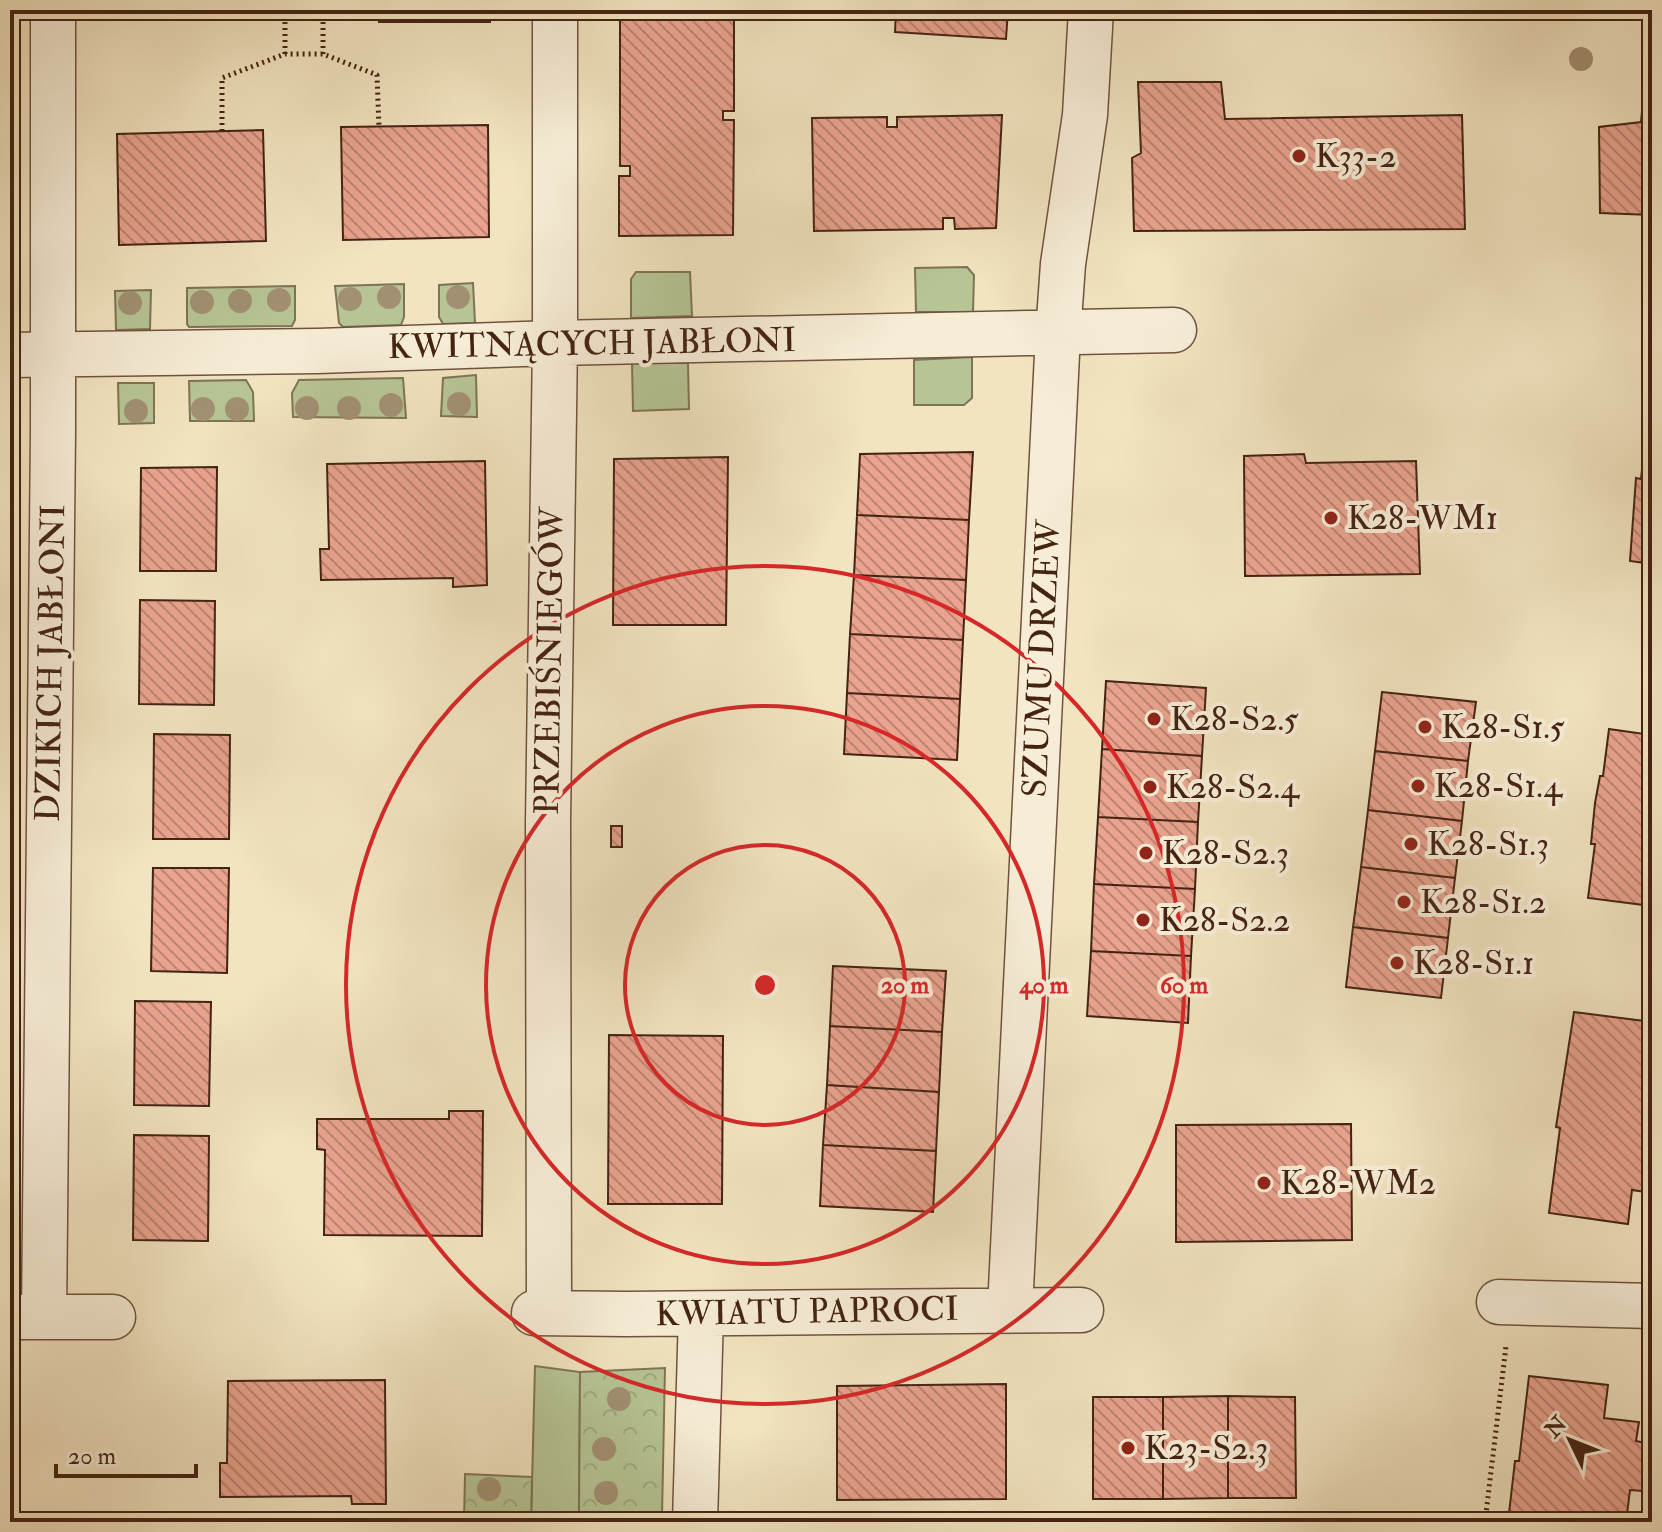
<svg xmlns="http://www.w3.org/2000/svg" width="1662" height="1532" font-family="'IM FELL Double Pica',serif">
	<defs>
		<pattern id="forest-crowns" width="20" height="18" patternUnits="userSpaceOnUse" patternTransform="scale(2)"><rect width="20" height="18" fill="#b7c596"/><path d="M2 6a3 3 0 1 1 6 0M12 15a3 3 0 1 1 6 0" fill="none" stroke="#9fa980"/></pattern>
		<pattern id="building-back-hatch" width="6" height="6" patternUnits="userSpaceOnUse" patternTransform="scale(2)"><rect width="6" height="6" fill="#e9a38e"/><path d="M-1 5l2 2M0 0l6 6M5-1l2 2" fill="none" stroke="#be8473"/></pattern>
	</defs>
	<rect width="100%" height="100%" fill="#f2e4c1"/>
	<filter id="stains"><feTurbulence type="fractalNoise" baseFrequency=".0025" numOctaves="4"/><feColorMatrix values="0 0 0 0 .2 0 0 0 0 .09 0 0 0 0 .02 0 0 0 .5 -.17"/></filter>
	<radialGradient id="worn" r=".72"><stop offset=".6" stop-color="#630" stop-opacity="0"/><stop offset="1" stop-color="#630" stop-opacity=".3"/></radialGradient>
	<path fill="#b7c596" stroke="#7e7454" stroke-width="2" d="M967,267L974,275L973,312H916L915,268Z
		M636,272H690L692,316L631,318V279Z
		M473,283L475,323L443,324L439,317V285Z
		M404,284V317L401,325L343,327L339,323L335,286Z
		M295,286V320L292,326L189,327L187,324V288Z
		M151,290L150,329L116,330L115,291Z
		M972,357V398L964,405H914V360Z
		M688,363L689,409L633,411L632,363Z
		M476,375L477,417L441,416L443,378Z
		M403,378L406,418L293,417L292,393L299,380Z
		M246,380L253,392L254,421H190L189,381Z
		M118,383H154V423L119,424Z
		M535,1366L580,1372L579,1512L662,1516L661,1522H531Z"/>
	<path fill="url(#forest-crowns)" stroke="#7e7454" stroke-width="2" d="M665,1368L662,1516L579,1512L580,1372Z
		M465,1474L532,1477L531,1522H464Z"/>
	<path fill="url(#building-back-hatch)" stroke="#442313" stroke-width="2" d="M119,10H231L230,19H119Z
		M379,10H490V22H379Z
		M620,10H723V19H734V111H723V120H734L733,235L619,236V176H630V166H620Z
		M896,10H1008L1006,39L895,32Z
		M1651,16L1652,215L1600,213L1599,127L1641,122Z
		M1138,82H1221L1225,119L1462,115L1465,229L1134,231L1132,158L1141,153Z
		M1002,115L996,228L955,229L954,218H943V229L814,231L812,118L887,117V127H897V117Z
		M488,125L489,237L343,240L341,127Z
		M263,130L266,241L119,245L117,134Z
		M1652,439V564L1630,561L1636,478L1641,479L1645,440Z
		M973,452L969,520L857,515L860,454Z
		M1304,454L1306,463L1416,461L1420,574L1245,576L1244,456Z
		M728,457L726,625H613L614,459Z
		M485,461L487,585L453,587V578L321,580L320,549H329L327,464Z
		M217,467L216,571H140L141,468Z
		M857,515L969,520L966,580L854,575Z
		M854,575L966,580L963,640L850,634Z
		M140,600L215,601L214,705L139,704Z
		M850,634L963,640L960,699L847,693Z
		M1106,681L1206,688L1202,756L1102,749Z
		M1382,692L1476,702L1468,761L1375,751Z
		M847,693L960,699L957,760L844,754Z
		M1609,729L1652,735V906L1588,898L1595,844H1591L1595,803L1600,776H1603Z
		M154,734L230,735L229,839H153Z
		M1102,749L1202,756L1198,822L1098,817Z
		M1375,751L1468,761L1462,821L1368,810Z
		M1368,810L1462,821L1455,878L1361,867Z
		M1098,817L1198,822L1195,889L1094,884Z
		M611,826H622V847H611Z
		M1361,867L1455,878L1448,938L1353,927Z
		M153,868H229L227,973L151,971Z
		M1094,884L1195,889L1191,956L1091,951Z
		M1353,927L1448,938L1441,998L1346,987Z
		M1091,951L1191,956L1188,1023L1087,1016Z
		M833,966L946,971L942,1032L830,1026Z
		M135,1001L211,1002L209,1106L134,1105Z
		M1574,1012L1652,1022V1193L1632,1190L1628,1224L1549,1213L1560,1128L1556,1127Z
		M830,1026L942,1032L939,1092L827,1085Z
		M609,1035L723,1036L722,1204H608Z
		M827,1085L939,1092L936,1151L823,1145Z
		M449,1111H483L482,1236L324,1235L325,1150L317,1149V1119H449Z
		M1351,1124L1352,1240L1176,1242V1125Z
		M134,1135L209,1136L208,1241L133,1240Z
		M823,1145L936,1151L933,1212L820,1206Z
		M1529,1376L1608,1385L1604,1418L1639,1422L1636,1441L1650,1444L1643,1491L1630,1490L1626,1522H1508L1515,1461H1519Z
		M385,1380L386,1504H352L351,1496L220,1497V1463H227L228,1381Z
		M1006,1384V1499L837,1500V1386Z
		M1228,1396V1498L1163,1499V1397Z
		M1228,1396L1295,1397L1296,1498H1228Z
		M1093,1397H1163V1499H1093Z"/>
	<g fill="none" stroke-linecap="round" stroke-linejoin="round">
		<g stroke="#70533e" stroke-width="47">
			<path id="street" d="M10,355L318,351L555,343L1174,330
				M1499,1302L1652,1306
				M1010,1309L1058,334L1063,264L1085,115L1091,10
				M549,1312L548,822L555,343V10
				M534,1313L626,1314L1081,1310
				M10,1317H113
				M44,1317L53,431V10
				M695,1522L701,1314"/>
		</g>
		<path stroke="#442313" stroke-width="5" stroke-dasharray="2 4" stroke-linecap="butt" d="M285,54V10
			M323,54V10
			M222,131V78L285,54H323L377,75L379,127
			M1486,1516L1509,1519
			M1485,1522L1506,1346"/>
		<use href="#street" stroke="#f7edd7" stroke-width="44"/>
	</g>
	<g fill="#a29073">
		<circle cx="1581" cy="59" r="12"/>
		<circle cx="389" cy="297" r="12"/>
		<circle cx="458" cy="297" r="12"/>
		<circle cx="350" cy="299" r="12"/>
		<circle cx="279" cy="300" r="12"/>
		<circle cx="240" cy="301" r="12"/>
		<circle cx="202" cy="302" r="12"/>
		<circle cx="130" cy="303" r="12"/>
		<circle cx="459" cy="404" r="12"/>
		<circle cx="391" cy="405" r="12"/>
		<circle cx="307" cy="408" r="12"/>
		<circle cx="349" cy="408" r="12"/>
		<circle cx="203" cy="409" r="12"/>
		<circle cx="237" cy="409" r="12"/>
		<circle cx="136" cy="411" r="12"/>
		<circle cx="619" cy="1399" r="12"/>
		<circle cx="604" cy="1449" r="12"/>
		<circle cx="489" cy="1489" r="12"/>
		<circle cx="606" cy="1493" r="12"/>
	</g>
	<g fill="none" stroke="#d62828" stroke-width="4">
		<circle cx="765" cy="985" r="140"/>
		<circle cx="765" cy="985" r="279"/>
		<circle cx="765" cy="985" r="419"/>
	</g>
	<g fill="#8f2418" stroke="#f7edd7" stroke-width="3">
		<circle cx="1299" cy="156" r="8"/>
		<circle cx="1331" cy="518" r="8"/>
		<circle cx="1154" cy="719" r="8"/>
		<circle cx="1425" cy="727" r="8"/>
		<circle cx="1418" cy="786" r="8"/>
		<circle cx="1150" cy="787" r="8"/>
		<circle cx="1411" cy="844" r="8"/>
		<circle cx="1146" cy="853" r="8"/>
		<circle cx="1404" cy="902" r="8"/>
		<circle cx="1143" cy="920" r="8"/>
		<circle cx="1397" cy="963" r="8"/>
		<circle cx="1264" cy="1183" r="8"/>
		<circle cx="1128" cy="1448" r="8"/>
	</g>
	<g text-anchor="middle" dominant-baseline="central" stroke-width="8" stroke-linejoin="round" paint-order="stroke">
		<g font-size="34" fill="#442313" stroke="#f7edd7" text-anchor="start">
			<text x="1315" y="156">K33-2</text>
			<text x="1347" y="518">K28-WM1</text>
			<text x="1170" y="719">K28-S2.5</text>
			<text x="1441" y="727">K28-S1.5</text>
			<text x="1434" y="786">K28-S1.4</text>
			<text x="1166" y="787">K28-S2.4</text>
			<text x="1427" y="844">K28-S1.3</text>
			<text x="1162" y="853">K28-S2.3</text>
			<text x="1420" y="902">K28-S1.2</text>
			<text x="1159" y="920">K28-S2.2</text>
			<text x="1413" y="963">K28-S1.1</text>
			<text x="1280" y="1183">K28-WM2</text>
			<text x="1144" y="1448">K23-S2.3</text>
		</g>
		<g font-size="34" fill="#442313" stroke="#f7edd7">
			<text transform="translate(592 344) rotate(-1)">KWITNĄCYCH JABŁONI</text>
			<text transform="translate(1042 659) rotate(-87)">SZUMU DRZEW</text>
			<text transform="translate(550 661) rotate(-89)">PRZEBIŚNIEGÓW</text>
			<text transform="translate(51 663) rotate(-89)">DZIKICH JABŁONI</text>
			<text transform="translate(807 1312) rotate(-1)">KWIATU PAPROCI</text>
		</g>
	</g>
	<circle cx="765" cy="985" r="12" fill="#d62828" stroke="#f7edd7" stroke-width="4"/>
	<g font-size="24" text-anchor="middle" font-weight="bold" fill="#d62828" stroke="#f7edd7" stroke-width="8" stroke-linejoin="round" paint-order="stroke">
		<text x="905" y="993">20 m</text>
		<text x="1044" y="993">40 m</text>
		<text x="1184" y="993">60 m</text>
	</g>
	<rect width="1662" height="1532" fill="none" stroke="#f2e4c1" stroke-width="40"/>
	<rect x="12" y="12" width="1638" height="1508" fill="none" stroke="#442313" stroke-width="4"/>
	<rect x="20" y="20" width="1622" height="1492" fill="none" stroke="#442313" stroke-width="2"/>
	<g transform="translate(1570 1440) rotate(313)" stroke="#f7edd7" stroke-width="6" paint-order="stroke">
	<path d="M0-6L14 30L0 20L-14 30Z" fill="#442313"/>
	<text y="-12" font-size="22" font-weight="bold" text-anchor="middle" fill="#442313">N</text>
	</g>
	<path d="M56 1464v12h140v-12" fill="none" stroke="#442313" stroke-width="4"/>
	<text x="68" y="1464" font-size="24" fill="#442313" stroke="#f7edd7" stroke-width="6" paint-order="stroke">20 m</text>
	<rect width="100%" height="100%" filter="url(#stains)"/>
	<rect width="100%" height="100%" fill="url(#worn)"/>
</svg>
